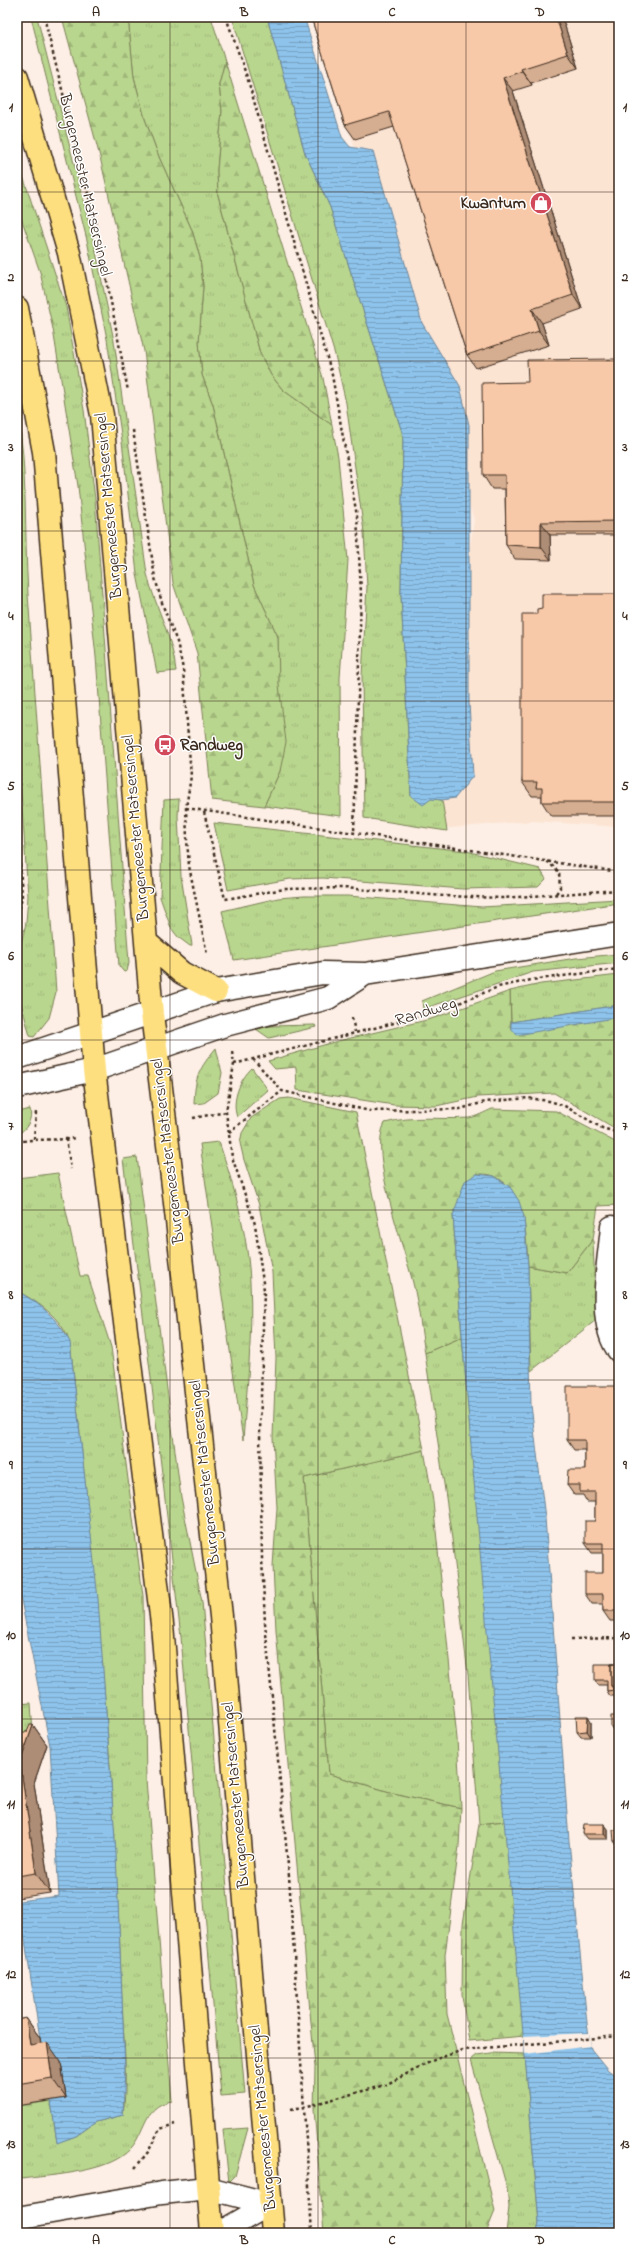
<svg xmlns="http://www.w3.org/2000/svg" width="636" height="2250" font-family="'Indie Flower',sans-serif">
	<defs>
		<pattern id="grass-tufts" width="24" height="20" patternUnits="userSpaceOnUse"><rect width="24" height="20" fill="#b9d68e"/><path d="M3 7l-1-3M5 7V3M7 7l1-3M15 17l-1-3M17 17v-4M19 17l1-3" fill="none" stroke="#a0b87a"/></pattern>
		<pattern id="forest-firs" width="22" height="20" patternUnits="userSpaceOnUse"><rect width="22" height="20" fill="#b9d68e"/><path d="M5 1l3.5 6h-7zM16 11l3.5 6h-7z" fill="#a0b87a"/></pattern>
		<pattern id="water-rules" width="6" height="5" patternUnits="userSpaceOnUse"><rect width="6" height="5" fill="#8ec4ec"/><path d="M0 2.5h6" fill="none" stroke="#759fbf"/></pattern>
	</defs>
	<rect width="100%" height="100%" fill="#fdefe5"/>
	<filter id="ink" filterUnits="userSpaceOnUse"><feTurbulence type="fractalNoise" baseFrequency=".025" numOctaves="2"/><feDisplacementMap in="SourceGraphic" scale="8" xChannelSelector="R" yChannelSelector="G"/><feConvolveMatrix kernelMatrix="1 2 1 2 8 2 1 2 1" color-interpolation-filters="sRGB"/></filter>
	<g filter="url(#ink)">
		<path fill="#fce4d3" d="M313,17H619V827L533,821L427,830L474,520Z"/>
		<path fill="url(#grass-tufts)" stroke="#7a8056" d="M31,17H37L95,247L114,341L147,574C155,606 173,638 176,671L157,673L137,574L122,441L107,339L87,240Z
			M128,17H211L225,61L219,84L222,111L217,170L218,195L260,353L271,375L283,390L332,425L338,457L348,560L340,678L341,816L264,806L280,771L278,637L254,585L213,405L202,375L199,342L203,286L200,258L192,230L159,157L145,119L134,77Z
			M232,17H267L305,153L330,207L403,435L401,594L411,796L442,800L447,831L364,818L362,676L367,587L364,532L346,403L335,355Z
			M17,158L66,307L84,410L95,499L129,963L127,971L124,972L119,966L96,657L78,486L53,329L40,272L17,206Z
			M17,408C28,470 24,532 28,594L56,992L49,1018L34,1037L30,1036L17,988V960L26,923L28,896L17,730Z
			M179,799L178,816L181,876L192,945L190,946L178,937L171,928L160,897L164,800Z
			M214,823L466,851L540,869L546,879L538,887L463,889L323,878L290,879L228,890Z
			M304,896H348L482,907L619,899V903L234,960L222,911L278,898Z
			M619,954V963L533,972L423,1009L422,1001L495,971L576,958Z
			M619,975V1005L511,1022L510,991L541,984Z
			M315,1025L316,1027L269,1038L256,1029L268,1026Z
			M216,1048L222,1073L218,1093L204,1103L194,1104C195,1076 199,1069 216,1048Z
			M252,1068L268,1090L237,1117C231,1101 240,1079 252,1068Z
			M30,1109C33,1119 26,1131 17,1134V1112Z
			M219,1142C234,1186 248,1235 250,1282C253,1335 247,1387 243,1440L200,1144Z
			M137,1157L181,1497L202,1602L245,2094L221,2096L181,1637L150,1370L123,1159Z
			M58,1173L80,1276H88L111,1347L143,1596L146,1780L172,2101C139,2106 148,2139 122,2156C97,2173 52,2175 21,2179L17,2158V2106L51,2101L57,2142L76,2136L96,2122L123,2115C127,2084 125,2053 123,2023C121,1984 120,1945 118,1907C110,1721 91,1535 71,1350C67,1321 40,1303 17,1291V1178Z
			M593,1239L596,1320L531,1371L528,1266L567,1273Z
			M462,1337L505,1821L479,1824L468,1675L452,1539L425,1353Z
			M424,1450L433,1501L457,1739L461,1808L393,1793L329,1774L304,1478Z
			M31,1703L33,1734L17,1736V1704Z
			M491,2053L525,2054L539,2223L537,2233H506L509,2207L507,2188L471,2060L477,2055Z
			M248,2128L235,2176L229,2182L223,2130Z"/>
		<path fill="url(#forest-firs)" stroke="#7a8056" d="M62,17H128L134,77L145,119L159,157L192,230L200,258L203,286L199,342L202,375L213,405L254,585L278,637L279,685L286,742L280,771L264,806L212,800L197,653L173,583L144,351L100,157Z
			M225,61L323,378L332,425L283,390L271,375L260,353L218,195L217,170L222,111L219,84Z
			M510,991L511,1028L544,1029L619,1017V1127H613L554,1093L478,1097L436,1106L394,1105L297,1090L296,1067L275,1069L268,1061L334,1042L431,1019Z
			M289,1098L356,1112L424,1450L304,1478L329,1774L393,1793L461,1808L459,1846L445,1955L447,2014L495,2211L486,2233H324L314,2109L315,2067L276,1630L273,1566L277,1508L273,1437L276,1358L272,1272L259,1205L244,1160L240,1143L242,1133L251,1118L280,1099Z
			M492,1109L556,1111L619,1144V1205L598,1206L593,1239L567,1273L528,1266C526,1236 527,1193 496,1177C491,1174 483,1174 477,1174L453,1215L462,1337L425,1353C421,1330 419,1306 413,1283C405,1249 368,1152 385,1123C413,1115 440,1120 469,1118C476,1117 485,1112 492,1109Z
			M505,1821L524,2036L469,2041L462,1995L463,1924L479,1824Z"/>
		<path fill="url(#water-rules)" stroke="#6d869a" d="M267,17H304L342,137L350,147L373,151L422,323L460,386L469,425V702L473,776L455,798L442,800L431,799L423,805L411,796L401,594L403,435L330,207L305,153Z
			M619,1005V1017L517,1035L511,1028V1022Z
			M477,1174L494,1176L510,1187L519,1201L524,1217L528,1266L531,1405L545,1518L569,1841L587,2023L591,2049L608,2070L619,2078V2233H537L539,2223C512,1887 477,1551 453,1215L465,1181Z
			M17,1291C41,1304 57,1318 70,1342L98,1599L116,1853L125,2069L123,2115L96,2122L76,2136L57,2143L51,2101L66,2098L61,2062L44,2065L19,1901L59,1896L50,1746L17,1580Z"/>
		<path fill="#fdefe5" d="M589,2033L591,2046L525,2054L524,2036Z"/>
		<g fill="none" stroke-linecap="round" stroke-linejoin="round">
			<g stroke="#3b2a1e" stroke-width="25">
				<path id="minor" d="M17,1058L216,991L323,973L365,974L619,934
					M17,1087L94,1070L225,1025L328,998L365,974
					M612,1227C609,1262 596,1322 619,1351
					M17,2218L162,2193L208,2188L270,2204
					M219,2233L270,2204"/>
			</g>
			<g stroke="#3b2a1e" stroke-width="25">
				<path id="major" d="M17,77L69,253L102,415L152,1014L174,1194L221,1616L273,2233
					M17,308L44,452L94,1070L162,1624L212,2233
					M146,942L182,973L216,991"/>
			</g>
			<path stroke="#3b2a1e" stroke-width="2.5" stroke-dasharray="3 3" stroke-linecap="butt" d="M44,17L98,234L128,391
				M226,17L248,80L332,375L357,516L361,593L354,833
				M133,430L155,578L163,606L177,642L183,669L191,776L186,808L187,840L189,866L207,954
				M186,808L619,872
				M204,812L225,899L285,889L343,888L445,896L502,898L619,890
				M17,816L22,897L17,921
				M547,861L559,872L560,888L555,895
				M352,1018L355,1032
				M232,1052L234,1064L226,1112L232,1157L255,1224L264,1290L260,1433L262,1558L265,1623L289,1876L312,2233
				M253,1059L282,1091L370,1111L460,1109L485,1102L528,1098L549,1101L563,1105L602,1128L619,1133
				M234,1064L437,1012L498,987L531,980L619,969
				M193,1118L226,1112
				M229,1132L282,1091
				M34,1139L36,1112
				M66,1139L71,1169
				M17,1142C37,1138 56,1141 75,1138
				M571,1639L619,1638
				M291,2109L304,2107L385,2085L434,2060L463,2050L619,2036
				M135,2168L148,2152L160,2129L175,2124"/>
			<use href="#minor" stroke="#fff" stroke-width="22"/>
			<use href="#major" stroke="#fedf80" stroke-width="22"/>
		</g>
		<path fill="#d5ad90" stroke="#3b2a1e" d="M311,17H562L578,68L531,83L532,85L513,91L582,309L542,323L549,345L476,368L467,355L394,127L355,139L345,125Z
			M619,359V535H550L551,560L515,559L506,545L505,489H492L483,475Z
			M619,594V816H551L542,802V796H532L522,782L537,614L542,608Z
			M619,1386V1621H610L603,1611V1604H592L585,1594L603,1573V1553H592L585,1543L595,1521V1502H587L583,1495H574L567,1485L585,1470V1450H574L567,1440Z
			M614,1664H619V1696H610L607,1691V1685H598L595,1680Z
			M619,1716V1737H618L611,1727Z
			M591,1721V1737H581L577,1732Z
			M33,1725L47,1745L34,1783L50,1893L17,1898V1733L27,1732Z
			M604,1824L608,1829V1839H587L583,1834Z
			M619,1830V1849L614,1841Z
			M26,2018L40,2038L41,2043L61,2062L66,2098L17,2106V2020Z"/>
		<path fill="#ae8d76" stroke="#3b2a1e" d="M556,17H562L578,68L568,54Z
			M521,69L531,83L532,85L522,71Z
			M503,78L513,91L582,309L573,295Z
			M532,309L542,323L549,345L539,331Z
			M541,522L550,535L551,560L541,547Z
			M588,1716L591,1721V1737L587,1731Z
			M33,1725L47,1745L34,1783L50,1893L36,1873L20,1763Z
			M604,1824L608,1829V1839L604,1834Z
			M26,2018L40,2038L44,2065L30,2045Z
			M47,2042L61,2062L66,2098L52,2078Z"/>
		<path fill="#f8c9a8" stroke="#3b2a1e" d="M311,17H556L568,54L521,69L522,71L503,78L573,295L532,309L539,331L467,355L389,112L345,125Z
			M619,359V521L541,522V547L506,545L505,475H483L482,383L528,382L527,360Z
			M542,594H619V802H542V788H536L537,782H522V614H537V609L542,608Z
			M567,1386H619V1611H603V1594H585V1573H603V1543H585V1521H595V1492H580V1485H567L568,1470H585V1440H567Z
			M595,1664H614H611V1686L614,1690L607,1691V1680H595Z
			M611,1664H619V1686H611Z
			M576,1716H588L587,1731L577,1732Z
			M611,1716H619V1727H611Z
			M30,1725H33L20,1763L36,1873L17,1876V1733L27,1732Z
			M584,1824H604V1834H583Z
			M613,1830H619V1841H614Z
			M26,2018L30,2045L47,2042L52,2078L17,2084V2020Z"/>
	</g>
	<path fill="none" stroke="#3b2a1e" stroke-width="1" stroke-opacity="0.55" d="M170,17V2233M318,17V2233M466,17V2233M17,192H619M17,361H619M17,531H619M17,701H619M17,870H619M17,1040H619M17,1210H619M17,1380H619M17,1549H619M17,1719H619M17,1889H619M17,2058H619"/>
	<defs>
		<g id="shop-disc" transform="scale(1.15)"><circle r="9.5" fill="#d1495b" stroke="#fff"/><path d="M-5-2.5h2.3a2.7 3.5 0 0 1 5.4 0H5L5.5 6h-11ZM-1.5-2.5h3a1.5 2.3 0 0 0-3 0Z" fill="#fff"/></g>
		<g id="bus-disc" transform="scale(1.15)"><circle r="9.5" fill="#d1495b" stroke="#fff"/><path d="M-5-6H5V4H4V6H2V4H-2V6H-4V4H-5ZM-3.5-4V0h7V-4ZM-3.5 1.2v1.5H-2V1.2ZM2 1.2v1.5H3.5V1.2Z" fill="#fff"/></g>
	</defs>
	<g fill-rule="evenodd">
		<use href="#shop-disc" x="541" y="203"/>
		<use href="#bus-disc" x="165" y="745"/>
	</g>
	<g text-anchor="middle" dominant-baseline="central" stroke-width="3" stroke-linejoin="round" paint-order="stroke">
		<g font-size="17" fill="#3b2a1e" stroke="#fff">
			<text transform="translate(85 185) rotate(77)">Burgemeester Matsersingel</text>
			<text transform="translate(109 506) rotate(-95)">Burgemeester Matsersingel</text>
			<text transform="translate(136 828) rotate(-95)">Burgemeester Matsersingel</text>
			<text transform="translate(426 1012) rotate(-17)">Randweg</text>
			<text transform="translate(168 1151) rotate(-97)">Burgemeester Matsersingel</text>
			<text transform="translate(205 1473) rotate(-96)">Burgemeester Matsersingel</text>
			<text transform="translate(236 1795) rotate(-95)">Burgemeester Matsersingel</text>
			<text transform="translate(263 2118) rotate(-95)">Burgemeester Matsersingel</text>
		</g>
		<g font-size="17" font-weight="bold" fill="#3b2a1e" stroke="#fff" text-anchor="end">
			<text x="526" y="203">Kwantum</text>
			<text x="180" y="745" text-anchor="start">Randweg</text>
		</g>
	</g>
	<rect width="636" height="2250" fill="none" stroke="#fff" stroke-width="44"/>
	<rect x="22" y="22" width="592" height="2206" fill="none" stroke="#3b2a1e" stroke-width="1.5"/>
	<g font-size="13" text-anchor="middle" font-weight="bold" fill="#3b2a1e">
		<text x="96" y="16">A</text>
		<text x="244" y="16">B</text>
		<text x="392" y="16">C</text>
		<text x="540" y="16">D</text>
		<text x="11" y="111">1</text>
		<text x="625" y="111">1</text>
		<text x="11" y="281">2</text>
		<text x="625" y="281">2</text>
		<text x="11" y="451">3</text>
		<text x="625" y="451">3</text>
		<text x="11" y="620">4</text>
		<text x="625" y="620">4</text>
		<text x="11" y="790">5</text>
		<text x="625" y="790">5</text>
		<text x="11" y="960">6</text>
		<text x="625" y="960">6</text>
		<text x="11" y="1130">7</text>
		<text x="625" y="1130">7</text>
		<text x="11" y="1299">8</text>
		<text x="625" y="1299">8</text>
		<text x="11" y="1469">9</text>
		<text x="625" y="1469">9</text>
		<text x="11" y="1639">10</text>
		<text x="625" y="1639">10</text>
		<text x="11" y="1808">11</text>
		<text x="625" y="1808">11</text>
		<text x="11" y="1978">12</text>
		<text x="625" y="1978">12</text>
		<text x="11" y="2148">13</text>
		<text x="625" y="2148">13</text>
		<text x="96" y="2244">A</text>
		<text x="244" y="2244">B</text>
		<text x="392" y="2244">C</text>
		<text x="540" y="2244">D</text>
	</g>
</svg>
